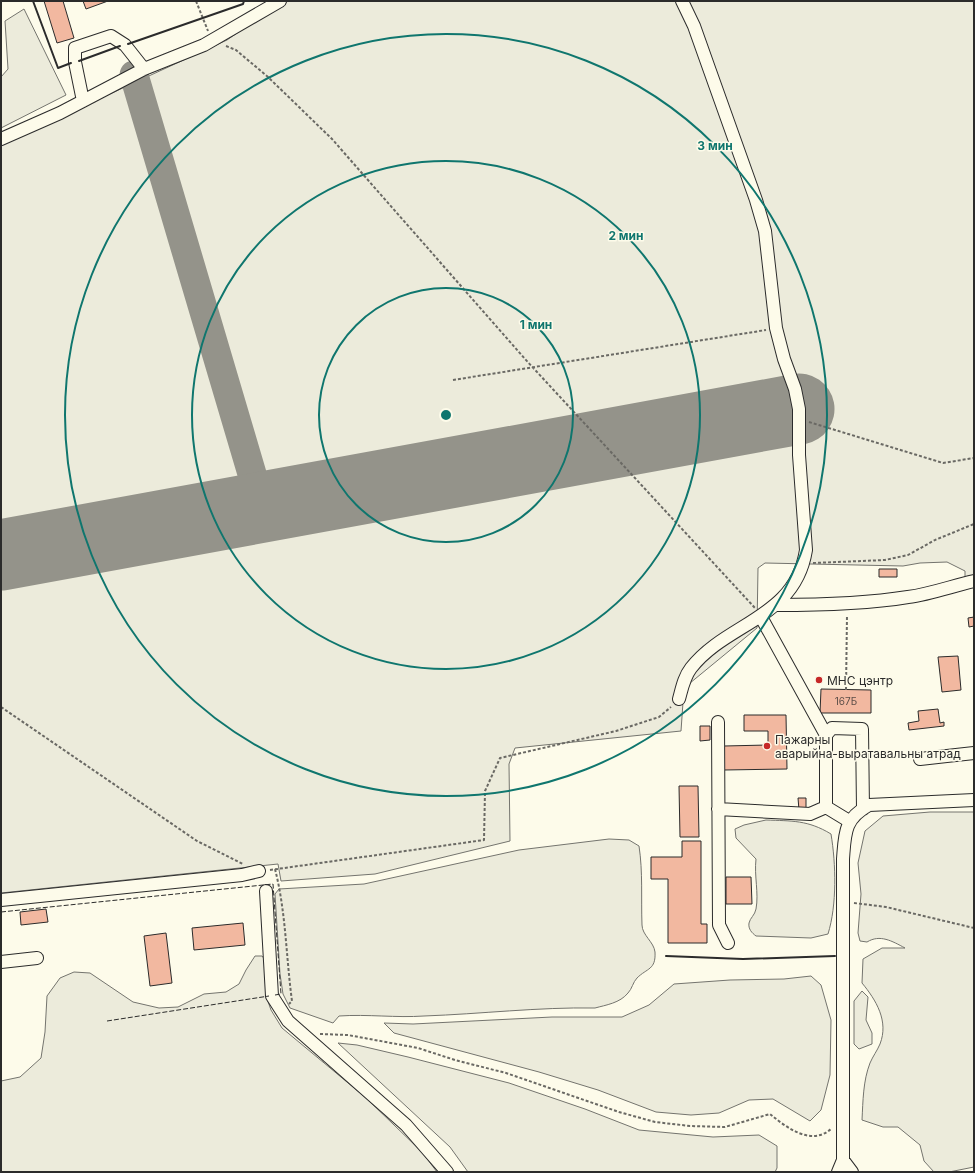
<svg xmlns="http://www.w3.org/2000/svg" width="975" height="1173" font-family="Inter,sans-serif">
	<rect width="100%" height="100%" fill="#fdfbea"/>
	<path fill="#ecebdb" stroke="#74746e" d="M283,1H974V580L965,579V571L947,562L920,563L903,566L765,563L758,568L757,628L684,688L681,731L515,748L509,764L510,841L375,874L281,881L278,864L1,893V144L227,40Z
		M24,9L66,95L1,128V77L8,69L5,21Z
		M930,812H974V1167L949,1172H934L924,1161L920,1145L898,1127H883L862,1120C863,1101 863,1081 870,1063C873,1056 877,1051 880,1044C889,1021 876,1000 862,983L863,959L882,948H905C892,941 880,934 867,942L860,941L858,933L861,894L858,863L865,831L883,816Z
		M766,820C792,821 808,820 831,834C836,864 837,905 828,934L811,938L756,936C752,933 748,929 749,923C750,918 755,915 756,909C759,893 754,876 756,859L736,838L735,829L744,825Z
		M609,839L629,840L639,846C643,872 641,898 642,925C642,935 654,942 655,952C656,970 647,968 637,978C633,982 632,989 628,993C620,1003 606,1005 595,1008C538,1007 481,1014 424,1016C396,1018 368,1014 339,1016L333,1023L290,1008L283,994L280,974L275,894L279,889L364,884L519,850Z
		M255,956H262L266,961V996L271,1010L282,1028L365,1097L422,1152L437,1172H1V1081L20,1077L41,1058L45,1032L47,996L60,978L74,972L90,973L133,1002L159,1008L178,1007L204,994L226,992L239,984L246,970Z
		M811,976L821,985L831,1020L830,1075L821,1110L810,1121L773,1099L749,1100L719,1113L691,1115L656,1112L598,1090L539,1072L394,1033L384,1023L413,1024L552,1017H622L649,1005L674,984L730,980L784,979Z
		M862,991L868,997L866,1020L872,1033V1044L859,1049L854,1044V1001Z
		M338,1043L357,1045L408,1057L509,1083L585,1109L639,1130L713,1137L759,1135L777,1146V1168L775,1172H468L450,1147Z"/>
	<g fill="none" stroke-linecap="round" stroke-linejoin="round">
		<path stroke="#94938a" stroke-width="29" d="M134,75L255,484L250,509"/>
		<path stroke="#94938a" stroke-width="71" d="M1,555L799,409"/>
	</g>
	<path fill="#f2b8a0" stroke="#2b2b2b" d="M44,1H63L74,38L57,43Z
		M83,1H108L86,9Z
		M879,569H897V577H879Z
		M974,617V626L969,627L968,618Z
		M958,656L961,690L942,692L938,657Z
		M821,689L871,690V713H820Z
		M938,709L940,723L944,722V726L909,730L908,723L919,721L918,711Z
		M744,715H786L787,769L724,770V746L768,745V731H744Z
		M700,726H710V740L700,741Z
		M679,786H698L699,837H680Z
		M798,798H806V809L799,810Z
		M682,841H701V924H707V943H668V879H651V857H682Z
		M726,877H751L752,904H726Z
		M46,909L48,922L21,925L20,912Z
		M243,923L245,945L194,950L192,928Z
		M166,933L172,983L150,986L144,936Z"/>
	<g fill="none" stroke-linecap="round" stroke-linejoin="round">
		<g stroke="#2b2b2b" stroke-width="14">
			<path id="minor" d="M83,101L75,62V48L111,36L125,45L144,69
				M1,139L60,113L144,69L204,45L280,1
				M776,605C820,605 865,604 908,597C931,594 952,586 974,581
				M761,617L826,735
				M679,699C682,688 684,677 691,668C727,622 795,619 806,550L799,455V409L795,389L784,359L776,328L765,231L756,200L710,71L694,26L682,1
				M718,722L719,925L728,943
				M920,759L974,753
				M718,809L810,814L826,807
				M849,821L826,807V735L832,728L862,729L863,809
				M266,891L272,996L288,1021L406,1125L447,1172
				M1,900L242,875L259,871
				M1,962L37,958
				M843,1160L852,1172
				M838,1172L843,1160V859C845,833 844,819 869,805L974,800"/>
		</g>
		<path stroke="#6a6964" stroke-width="2" stroke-dasharray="3 2" stroke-linecap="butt" d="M196,1L208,31
			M226,46L236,50L268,77L332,139L525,359L755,608
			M453,380L766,330
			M809,422L943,463L974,458
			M813,563L885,560L908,555L935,540L974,524
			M846,690L847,615
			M1,707L197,841L243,864
			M275,869C286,912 286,957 292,1001L289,1004
			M270,870L484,840L485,791L500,758L616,731L659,717L671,707
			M854,903L886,907L974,928
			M320,1034L348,1035L418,1048L455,1060L506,1073L619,1112L655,1122L690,1126L725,1127L770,1114C787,1128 812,1147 832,1128"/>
		<use href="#minor" stroke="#fdfbea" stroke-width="12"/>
		<path stroke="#2b2b2b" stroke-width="1" stroke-dasharray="5 2" stroke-linecap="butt" d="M1,912L273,884L281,994L275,995
			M107,1021L269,996"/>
		<path stroke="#2b2b2b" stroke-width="2" d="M33,1L58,68L71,63
			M128,44L243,4L244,1
			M79,61L120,46
			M666,956L743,959L835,956"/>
	</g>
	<g fill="none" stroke="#0f766e" stroke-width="2">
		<circle cx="446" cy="415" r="127"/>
		<circle cx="446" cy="415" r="254"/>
		<circle cx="446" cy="415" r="381"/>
	</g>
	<g fill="#c62828" stroke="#fdfbea" stroke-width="1.5">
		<circle cx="819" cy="680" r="4"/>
		<circle cx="767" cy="746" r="4"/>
	</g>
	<g text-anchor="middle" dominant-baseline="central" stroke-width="3" stroke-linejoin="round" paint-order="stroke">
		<g font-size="10" fill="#5d4e48">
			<text x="846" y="701">167Б</text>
		</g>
		<g font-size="12" fill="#2b2b2b" stroke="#fdfbea" text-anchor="start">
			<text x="827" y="680">МНС цэнтр</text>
			<text x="775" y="739">Пажарны<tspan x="775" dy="14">аварыйна-выратавальны атрад</tspan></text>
		</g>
	</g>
	<circle cx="446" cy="415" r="6" fill="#0f766e" stroke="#fdfbea" stroke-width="2"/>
	<g font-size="12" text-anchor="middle" font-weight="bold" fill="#0f766e" stroke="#fdfbea" stroke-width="3" stroke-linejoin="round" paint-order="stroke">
		<text x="715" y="150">3 мин</text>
		<text x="626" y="240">2 мин</text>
		<text x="536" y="329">1 мин</text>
	</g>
	<rect width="975" height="1173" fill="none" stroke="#2b2b2b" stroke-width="4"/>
</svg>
